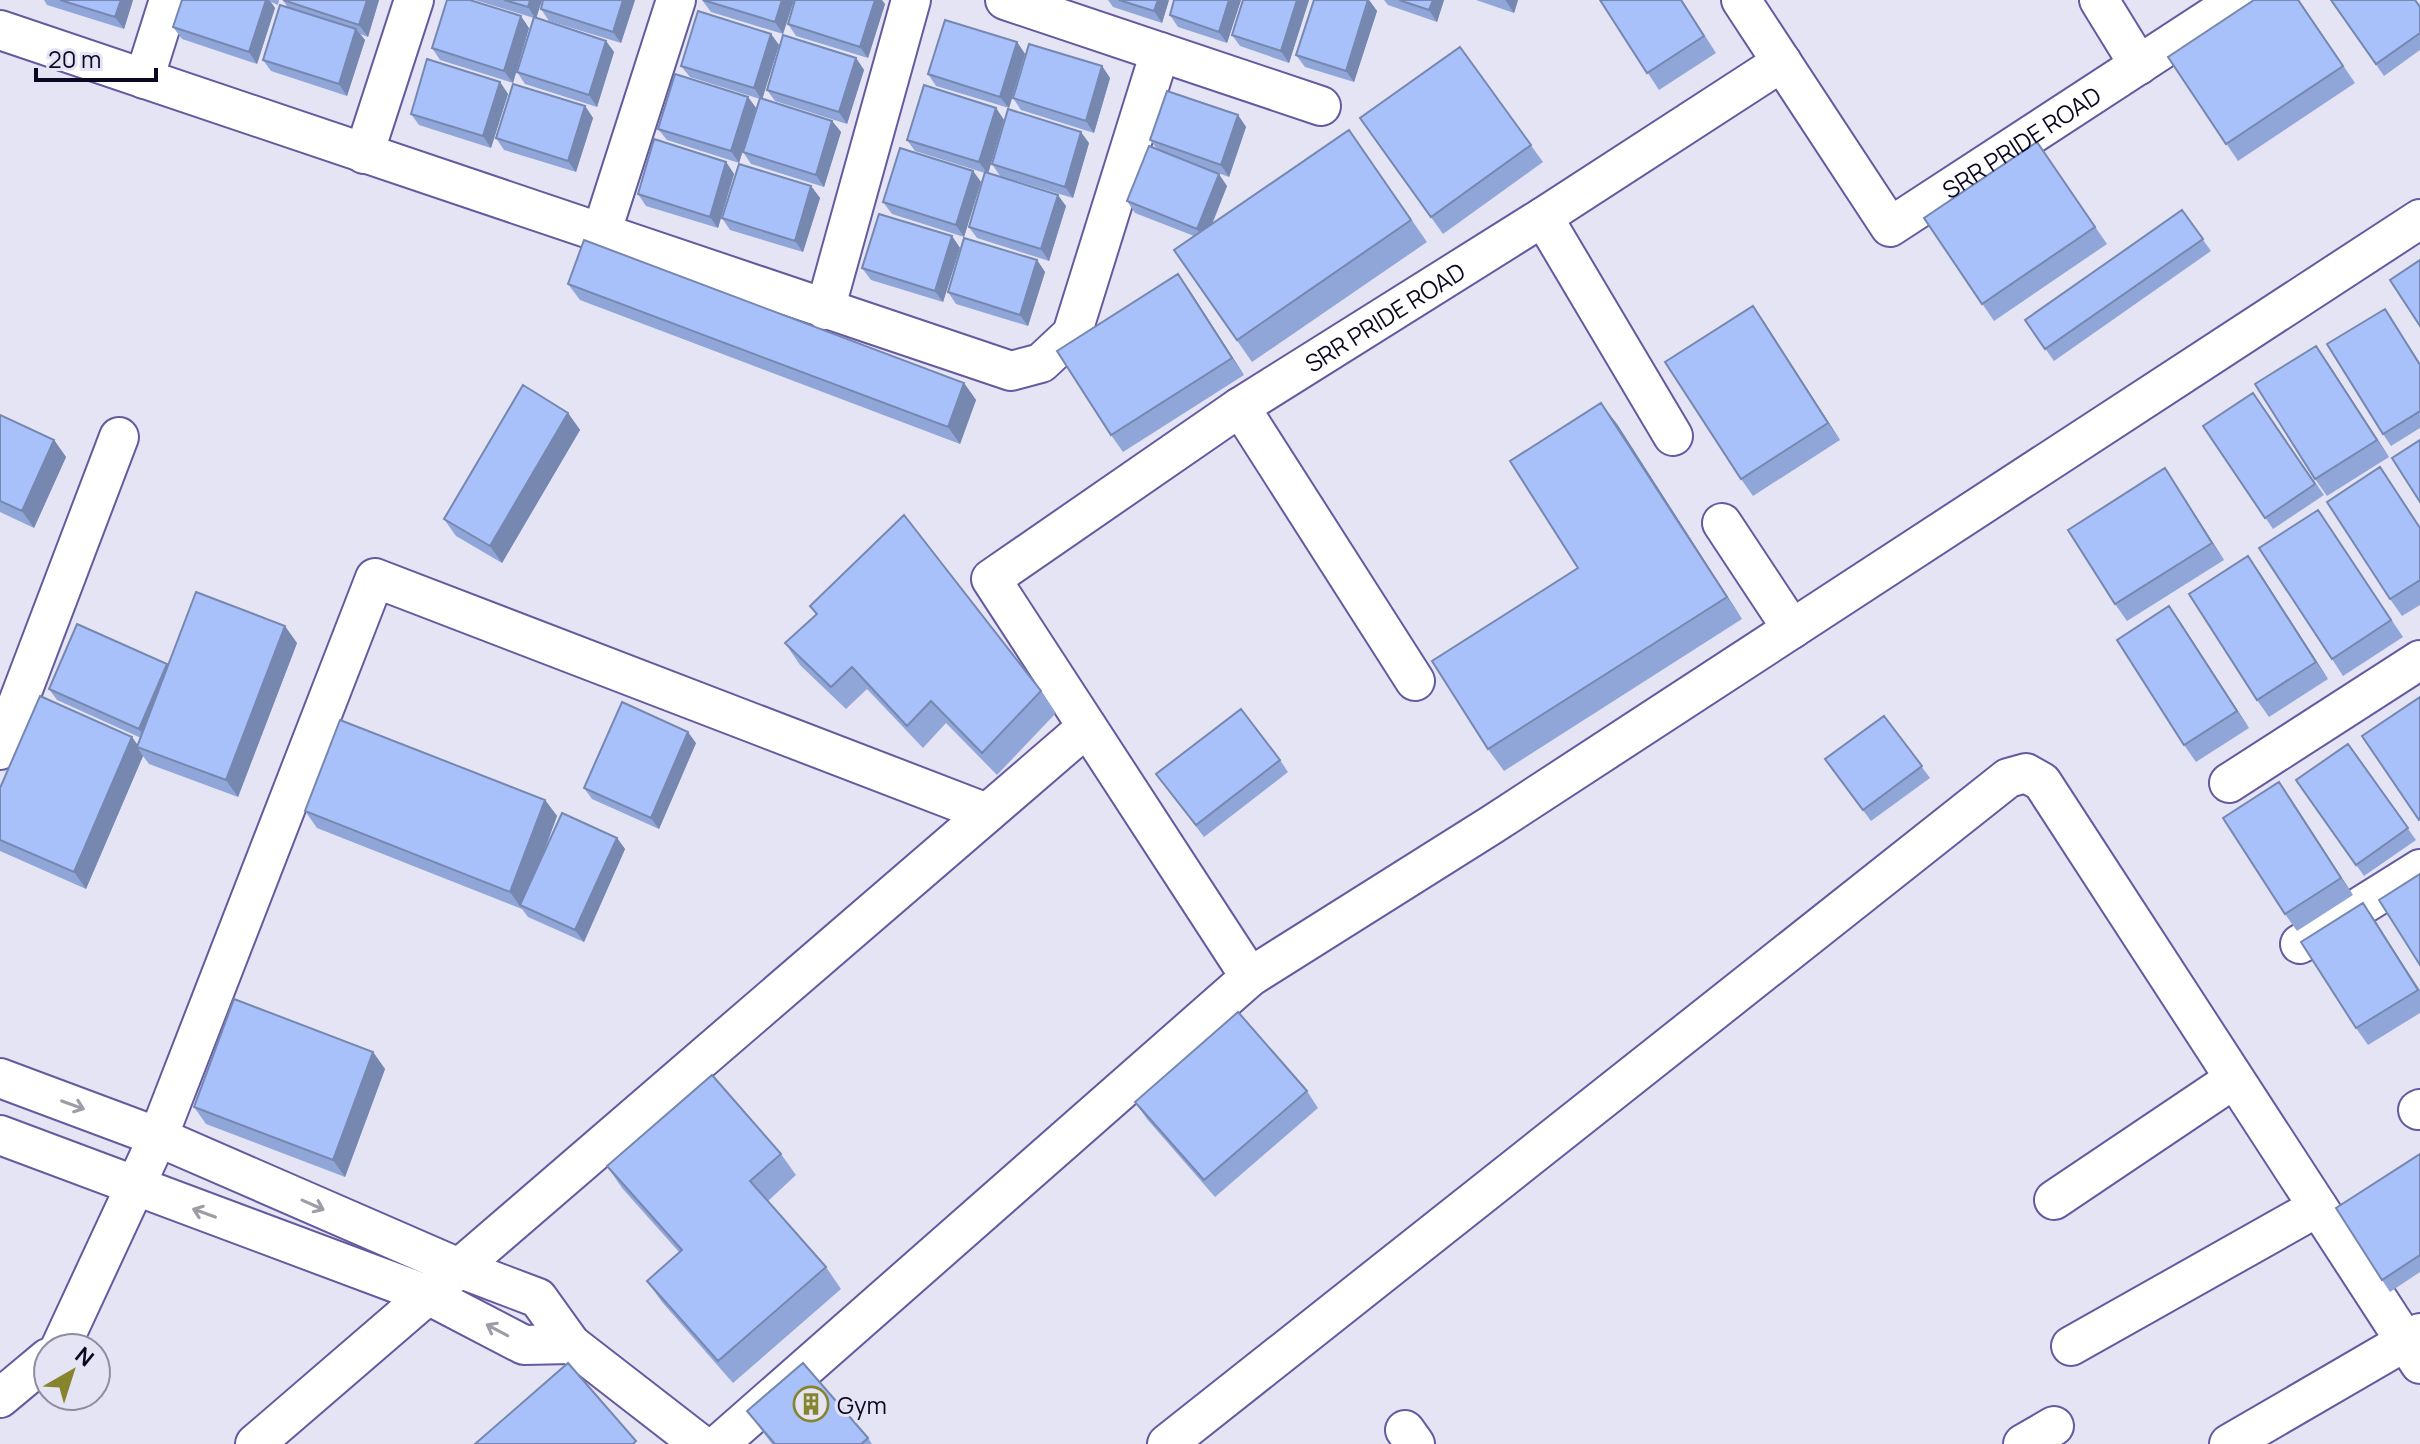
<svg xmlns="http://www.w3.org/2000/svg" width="2420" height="1444" font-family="Manrope,sans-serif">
	<rect width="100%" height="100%" fill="#e5e4f5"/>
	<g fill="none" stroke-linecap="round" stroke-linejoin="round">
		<g stroke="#635a9f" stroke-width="42">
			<g id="minor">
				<path d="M1005,0L1321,106"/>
				<path id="s1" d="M1741,0L1890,227L2238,0"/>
				<path d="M2099,0L2139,65"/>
				<path d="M0,30L1011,371L1041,363L1072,334L1160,52"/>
				<path d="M144,79L169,0"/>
				<path d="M364,154L414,0"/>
				<path d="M1543,217L1673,436"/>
				<path d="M601,234L676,0"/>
				<path d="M825,310L911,0"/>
				<path d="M1240,407L1415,681"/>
				<path d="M1722,523L1792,629"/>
				<path d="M0,750L119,437"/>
				<path d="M2229,783L2420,660"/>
				<path d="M2300,944L2420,869"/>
				<path id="s2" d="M1250,977L991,579L1240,407L1543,217L1782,62"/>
				<path d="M0,1078L158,1137L459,1268L538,1298L571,1344L700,1444"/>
				<path d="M2418,1110L2420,1109"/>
				<path d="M0,1135L428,1295L524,1345L571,1344"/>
				<path d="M2054,1200L2234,1079"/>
				<path d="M2071,1346L2318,1207"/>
				<path d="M60,1348L158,1137L375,578L987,813"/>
				<path d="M0,1398L48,1358"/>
				<path d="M1405,1430L1415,1444"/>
				<path d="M255,1444L1087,727"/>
				<path d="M719,1444L1250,977L1493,824L2420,219"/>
				<path d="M1167,1444L2008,778L2026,773L2042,782L2420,1364"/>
				<path d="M2023,1444L2054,1426"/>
				<path d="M2229,1444L2420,1333"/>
			</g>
		</g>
		<use href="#minor" stroke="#fff" stroke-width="38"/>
	</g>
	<path fill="#91a6d8" d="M44,0H133L124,29L47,5Z
		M182,0H279L278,5L271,2L275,8L257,64L182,39L173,27Z
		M283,0H379L368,37L360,34L365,40L347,96L271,71L263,60L288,8Z
		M475,0H542L536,18L606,41L614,52L597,107L525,84L517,72L534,18Z
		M543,0H635L621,43L549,21L541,9Z
		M702,0H794L783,34L711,12Z
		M1108,0H1169L1162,23L1113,7Z
		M1241,0L1227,43L1178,27L1170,15Z
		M1243,0H1309L1289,63L1240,46L1232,35Z
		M1369,0L1377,11L1354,82L1305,67L1296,55Z
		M1384,0H1444L1437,22L1388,5Z
		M1476,0H1518L1514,13Z
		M1600,0H1682L1716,53L1659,90Z
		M2299,0L2355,83L2238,161L2168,57Z
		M2331,0L2420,7V50L2384,76Z
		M885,4L868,58L796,36L788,24Z
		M529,28L513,83L440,60L432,48Z
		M771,34L779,45L762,99L832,121L841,132L824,187L751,164L743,152L760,99L690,77L681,66Z
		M1017,42L1025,54L1009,108L936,86L928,74Z
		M1460,47L1543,162L1443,234L1360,118Z
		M856,58L864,70L847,124L775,101L767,90Z
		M1102,66L1110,78L1094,133L1021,110L1013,98Z
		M500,82L508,94L491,148L419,125L411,114Z
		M748,97L756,108L739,163L667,140L658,129Z
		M585,106L593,118L576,172L504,150L496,138Z
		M996,108L1004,120L988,173L1066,206L1049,261L977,238L969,227L985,173L915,151L907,140Z
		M1238,115L1246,127L1229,177L1196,165L1227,186L1212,225L1349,130L1427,242L1252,362L1174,250L1194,236L1135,213L1127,201L1157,149L1150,140Z
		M2037,142L2107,244L1994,321L1924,218Z
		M1089,143L1073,198L1000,176L992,164Z
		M726,162L734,174L718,228L646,206L638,194Z
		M973,171L981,182L964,237L892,214L883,202Z
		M811,186L820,198L803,252L730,230L722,218Z
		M2182,210L2211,251L2054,361L2025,320Z
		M952,236L960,248L943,302L871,280L862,268Z
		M1037,260L1045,272L1028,326L956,304L948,292Z
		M568,284L964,383L976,400L960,444L580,300Z
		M1190,291L1244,375L1123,452L1111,435Z
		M1753,306L1840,440L1753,496L1741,479Z
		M2385,309L2420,363V428L2391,446L2383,434Z
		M2328,363L2389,457L2327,496L2315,479Z
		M2253,393L2324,495L2273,529L2203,426Z
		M568,413L580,430L502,563L456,536L444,519Z
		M0,415L54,440L66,457L34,528L0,512Z
		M1617,424L1742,619L1504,771L1488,749L1578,568Z
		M2380,467L2420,527V605L2402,616L2390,599Z
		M2165,468L2224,560L2127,621L2115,604Z
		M2330,527L2403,637L2343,676L2332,659Z
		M2260,573L2328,679L2269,717L2257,700Z
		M810,606L1041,691L1056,713L997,775L946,723L923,748L867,689L846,709L800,665L785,643L816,614Z
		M2181,623L2249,728L2196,762L2184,745Z
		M297,643L238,797L149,764L143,756L86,889L0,851V788L138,745L141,738L57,700L49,689L167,664L168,666Z
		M1884,716L1930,778L1871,821L1825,759Z
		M696,743L659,829L592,799L584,788Z
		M2348,744L2416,840L2364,876L2296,780Z
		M1280,760L1288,772L1204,837L1156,774Z
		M2279,782L2353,895L2297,931L2285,914Z
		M545,800L557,816L543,855L617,838L625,849L584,942L528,917L522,909L317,828L305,811Z
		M2363,903L2420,990V1013L2368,1045L2356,1028Z
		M373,1052L385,1069L345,1177L206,1124L194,1107Z
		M1307,1091L1318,1108L1215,1197L1147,1119L1135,1102Z
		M781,1154L796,1175L768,1201L826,1267L841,1289L733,1383L662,1302L647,1281L679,1252L622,1188L607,1166Z
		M2420,1154V1272L2390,1292L2382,1280Z
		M747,1411L868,1438L872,1444H772Z"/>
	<path fill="#7687b0" d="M121,0H133L124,29L115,17Z
		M266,0H269L275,8L257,64L249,52Z
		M367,0H379L368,37L359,25Z
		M530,0H542L536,19L528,7Z
		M623,0H635L621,43L613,32Z
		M782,0H794L783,34L775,22Z
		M875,0H882L885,4L868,58L860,47Z
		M1158,0H1169L1162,23L1154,11Z
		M1229,0H1241L1227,43L1219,32Z
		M1297,0H1309L1289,63L1281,51Z
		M1369,0L1377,11L1354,82L1346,71Z
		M1433,0H1444L1437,22L1429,10Z
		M1506,0H1518L1514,13L1506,1Z
		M521,16L529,28L513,83L504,71Z
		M356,29L365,40L347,96L339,84Z
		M771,34L779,45L762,100L754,88Z
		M606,41L614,52L597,107L589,95Z
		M1017,42L1025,54L1009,108L1000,97Z
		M856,58L864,70L847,124L839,112Z
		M1102,66L1110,78L1094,133L1086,121Z
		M500,82L508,94L491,148L483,136Z
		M748,97L756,108L739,163L731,151Z
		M585,106L593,118L576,172L568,161Z
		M996,108L1004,120L988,174L979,162Z
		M1238,115L1246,127L1229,177L1221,165Z
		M832,121L841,132L824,187L816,175Z
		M1081,132L1089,143L1073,198L1065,187Z
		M726,162L734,174L718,228L710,217Z
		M973,171L981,182L964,237L956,225Z
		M1219,174L1227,186L1205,241L1197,229Z
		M811,186L820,198L803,252L795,241Z
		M1058,195L1066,206L1049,261L1041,249Z
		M952,236L960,248L943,302L935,291Z
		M1037,260L1045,272L1028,326L1020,315Z
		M1178,274L1190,291L1244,375L1232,358Z
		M1753,306L1765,323L1840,440L1828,423Z
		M2316,346L2328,363L2389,457L2377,440Z
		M964,383L976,400L960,444L948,427Z
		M1601,403L1617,424L1742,619L1727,597Z
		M568,413L580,430L502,563L490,546Z
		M54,440L66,457L34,528L22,511Z
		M2165,468L2176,485L2224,560L2212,543Z
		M2248,556L2260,573L2328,679L2316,662Z
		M2169,606L2181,623L2249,728L2237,711Z
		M285,626L297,643L238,797L226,780Z
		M167,664L175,676L147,740L139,729Z
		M688,732L696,743L659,829L651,818Z
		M132,737L140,748L137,747L143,756L86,889L74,872Z
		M2279,782L2291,799L2353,895L2341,878Z
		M545,800L557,816L523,907L520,905L522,909L510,892Z
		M617,838L625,849L584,942L575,930Z
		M2363,903L2375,920L2420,992L2418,990Z
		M373,1052L385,1069L345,1177L333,1160Z"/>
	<path fill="#a9c1fb" stroke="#7687b0" stroke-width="2" d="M60,0H121L115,17Z
		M182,0H266L249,52L173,27Z
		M283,0H367L359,25Z
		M447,0H470L521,16L504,71L432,48Z
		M504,0H530L528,7Z
		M543,0H623L613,32L541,9Z
		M703,0H782L775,22Z
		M795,0H875L860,47L788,24Z
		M1119,0H1158L1154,11Z
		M1174,0H1229L1219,32L1170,15Z
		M1243,0H1297L1281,51L1232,35Z
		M1314,0H1368L1346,71L1296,55Z
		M1399,0H1433L1429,10Z
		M1600,0H1681L1704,36L1647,73Z
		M2254,0H2298L2343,66L2226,144L2168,57Z
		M2331,0H2415L2420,7V33L2376,64Z
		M280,5L356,29L339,84L263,60Z
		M698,11L771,34L754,88L681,66Z
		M534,17L606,41L589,95L517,72Z
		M945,20L1017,42L1000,97L928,74Z
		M783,35L856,58L839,112L767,90Z
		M1029,44L1102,66L1086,121L1013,98Z
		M1460,47L1531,145L1431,217L1360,118Z
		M427,59L500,82L483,136L411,114Z
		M675,74L748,97L731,151L658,129Z
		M513,84L585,106L568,161L496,138Z
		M924,85L996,108L979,162L907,140Z
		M1167,91L1238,115L1221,165L1150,140Z
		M760,98L832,121L816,175L743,152Z
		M1008,109L1081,132L1065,187L992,164Z
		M1349,130L1411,220L1237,340L1174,250Z
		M654,139L726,162L710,217L638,194Z
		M2037,142L2095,227L1982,304L1924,218Z
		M1149,146L1219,174L1197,229L1127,201Z
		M900,148L973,171L956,225L883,202Z
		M739,164L811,186L795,241L722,218Z
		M985,172L1058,195L1041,249L969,227Z
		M2182,210L2203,239L2045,349L2025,320Z
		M879,214L952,236L935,291L862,268Z
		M964,238L1037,260L1020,315L948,292Z
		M584,240L964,383L948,427L568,284Z
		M2420,260V326L2390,280Z
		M1178,274L1232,358L1111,435L1057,351Z
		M1753,306L1828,423L1741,479L1665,362Z
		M2385,309L2420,365V411L2383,434L2327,344Z
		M2316,346L2377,440L2315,479L2255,384Z
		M523,385L568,413L490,546L444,519Z
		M2253,393L2315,484L2265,518L2203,426Z
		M1601,403L1727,597L1488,749L1432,661L1578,568L1510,461Z
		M0,415L54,440L22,511L0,501Z
		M2420,440V502L2392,458Z
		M2380,467L2420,528V580L2390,599L2327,502Z
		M2165,468L2212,543L2115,604L2068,530Z
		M2318,510L2391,620L2332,659L2259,548Z
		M904,515L1041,691L982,753L931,701L907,726L852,667L831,687L785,643L817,614L810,606Z
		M2248,556L2316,662L2257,700L2189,594Z
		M196,592L285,626L226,780L137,747Z
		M2169,606L2237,711L2184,745L2117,640Z
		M77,624L167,664L139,729L49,689Z
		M40,696L132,737L74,872L0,840V788Z
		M2420,697V819L2419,820L2362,736Z
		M622,702L688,732L651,818L584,788Z
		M1241,709L1280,760L1196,825L1156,774Z
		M1884,716L1922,766L1863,810L1825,759Z
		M340,720L545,800L510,892L305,811Z
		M2348,744L2408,828L2356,865L2296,780Z
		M2279,782L2341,878L2285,914L2223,818Z
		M562,813L617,838L575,930L520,905Z
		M2420,874V965L2379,900Z
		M2363,903L2418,990L2356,1028L2301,942Z
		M234,999L373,1052L333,1160L194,1107Z
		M1238,1012L1307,1091L1204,1180L1135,1102Z
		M712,1075L781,1154L750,1181L826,1267L718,1361L647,1281L682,1250L607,1166Z
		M2420,1154V1255L2382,1280L2336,1208Z
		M568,1363L636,1441L633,1444H475Z
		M803,1363L868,1438L861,1444H775L747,1411Z"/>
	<defs><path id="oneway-shaft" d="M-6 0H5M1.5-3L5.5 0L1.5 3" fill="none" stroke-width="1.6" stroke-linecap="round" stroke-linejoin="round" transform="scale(2)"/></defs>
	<g stroke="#9e9ca7">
		<use href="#oneway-shaft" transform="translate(73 1105) rotate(20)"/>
		<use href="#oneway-shaft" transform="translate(313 1205) rotate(24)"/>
		<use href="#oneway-shaft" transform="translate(204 1213) rotate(-160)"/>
		<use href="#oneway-shaft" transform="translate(497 1330) rotate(-152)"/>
	</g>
	<defs>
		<g id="building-ring" transform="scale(1.8)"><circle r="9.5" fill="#e5e4f5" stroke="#86842d" stroke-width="1.5"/><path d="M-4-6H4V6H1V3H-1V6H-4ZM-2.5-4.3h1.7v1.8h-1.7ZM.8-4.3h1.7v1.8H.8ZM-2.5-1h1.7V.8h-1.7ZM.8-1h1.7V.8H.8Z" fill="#86842d"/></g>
	</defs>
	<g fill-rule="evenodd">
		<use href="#building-ring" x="811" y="1404"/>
	</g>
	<g text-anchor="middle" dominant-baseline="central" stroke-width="6" stroke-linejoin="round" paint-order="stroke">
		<g font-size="24" fill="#0d0822" stroke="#e5e4f5">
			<text stroke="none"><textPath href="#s1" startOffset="428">SRR PRIDE ROAD</textPath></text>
			<text stroke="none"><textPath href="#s2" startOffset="948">SRR PRIDE ROAD</textPath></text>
		</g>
		<g font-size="24" fill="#0d0822" stroke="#e5e4f5" text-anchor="start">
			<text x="837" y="1404">Gym</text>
		</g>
	</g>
	<g transform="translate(72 1372) rotate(39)"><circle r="38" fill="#e5e4f5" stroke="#8f8ca1" stroke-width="2"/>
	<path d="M0-6L14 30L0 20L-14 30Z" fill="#86842d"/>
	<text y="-12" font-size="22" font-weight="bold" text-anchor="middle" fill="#0d0822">N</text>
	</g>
	<path d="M36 68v12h120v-12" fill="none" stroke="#0d0822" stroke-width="4"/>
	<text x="48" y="68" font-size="24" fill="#0d0822" stroke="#e5e4f5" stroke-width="6" paint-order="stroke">20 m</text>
</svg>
